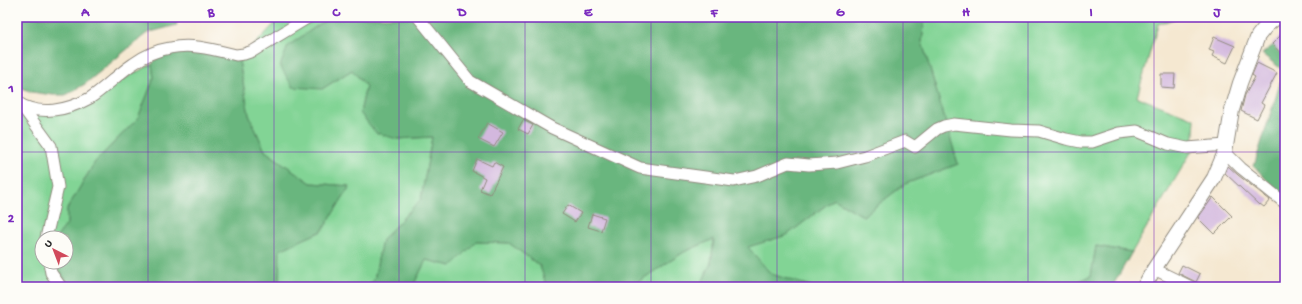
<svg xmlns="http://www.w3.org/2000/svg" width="1302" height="304" font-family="'Gochi Hand',sans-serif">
	<rect width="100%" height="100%" fill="#fdfcf7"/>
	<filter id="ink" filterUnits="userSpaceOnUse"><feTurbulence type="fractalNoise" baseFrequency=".025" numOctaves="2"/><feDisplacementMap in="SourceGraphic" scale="8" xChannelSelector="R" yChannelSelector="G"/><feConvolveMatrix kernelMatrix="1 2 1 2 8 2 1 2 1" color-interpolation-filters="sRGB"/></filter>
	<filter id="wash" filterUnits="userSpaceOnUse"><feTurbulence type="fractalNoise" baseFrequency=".012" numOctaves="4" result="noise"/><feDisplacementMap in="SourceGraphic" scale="16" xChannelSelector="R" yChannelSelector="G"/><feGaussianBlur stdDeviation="0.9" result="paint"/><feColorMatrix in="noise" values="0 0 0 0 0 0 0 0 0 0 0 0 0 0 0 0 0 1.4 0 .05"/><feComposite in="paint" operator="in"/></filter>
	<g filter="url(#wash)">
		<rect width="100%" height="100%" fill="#f5e8d1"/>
		<path fill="#82d495" stroke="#568060" d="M281,17H330L288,46L322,89L352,70L366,86L360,113L397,139L432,137L421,199L382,240L374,280L367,287H279V250L322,231L350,186L311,183L265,151L249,115L239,61Z
			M925,17H1180L1158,24L1137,97L1195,119L1193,149L1132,252L1096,246L1091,276L1065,287H813L771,274L747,247L787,235L834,199L863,216L905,184L958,164L922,42Z
			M152,64L154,78L138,118L95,162L67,209V224L56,238H42V262H55L56,265L70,287H17V110L68,108Z
			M714,239L711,263L700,287H630L684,252Z
			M476,242L509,243L540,266L547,287H414L413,286L426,260L452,266Z"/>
		<path fill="#69b67e" stroke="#4a7054" d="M17,17H175L177,25L147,33L85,84L66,95H53L31,92L20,87L17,83Z
			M330,17H925L922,42L958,164L905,184L863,216L834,199L787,235L748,247L771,274L813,287H700L711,263L714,239L684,252L630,287H547L540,266L509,243L476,242L452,266L426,260L413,286L414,287H367L374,280L382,240L421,199L432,137L397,139L376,133L360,113L366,86L352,70L322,89L293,87L280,66L288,46Z
			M1285,36V200L1254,166L1284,71L1262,54Z
			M181,47L213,53L239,61L249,115L265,151L311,183L350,186L322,231L280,250L279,287H70L56,265L55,262H66V238H56L67,224V209L95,162L138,118L154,78L152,64L161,53Z
			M1096,246L1132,252L1112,287H1065L1091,276Z"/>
		<g id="blocks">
			<path fill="#d3b8de" d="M1285,31V58L1272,44Z
				M1214,37L1235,46L1227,63L1212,56L1214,52L1209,50Z
				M1257,63L1277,73L1261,103L1264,105L1257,119L1241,111L1245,95L1255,77L1252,75Z
				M1161,74H1175L1174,88L1161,87Z
				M523,120L533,125L528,134L518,129Z
				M487,123L503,132L494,147L478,139Z
				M477,159L492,166L494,162L503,167L490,194L480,190L485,178L472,171Z
				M1228,166L1238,175L1270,200L1264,207L1260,204L1259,205L1225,173Z
				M1213,197L1232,216L1214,234L1198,218Z
				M568,205L581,213L575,222L562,214Z
				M592,214L605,218L601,231L588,227Z
				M1182,265L1200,274L1196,282L1178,273Z"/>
		</g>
	</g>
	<g filter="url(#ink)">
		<use href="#blocks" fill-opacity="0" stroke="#908a7e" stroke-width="1"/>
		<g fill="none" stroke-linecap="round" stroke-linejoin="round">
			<g stroke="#908a7e" stroke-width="13">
				<path id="minor" d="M418,17L470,81L552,128L640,168L734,181L757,176L788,163L809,165L837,163L865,156L905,141L915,147L937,129L944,126L954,124L1011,130L1039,131L1066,139L1081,142H1092L1119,133L1137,131L1168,144L1187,148L1226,145
					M17,102C39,117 68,110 90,98C105,88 118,74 133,64C144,56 157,50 170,48C192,43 215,50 236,55L244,54L253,51L309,17
					M21,105L51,146L58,187L46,238
					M1225,152L1241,168L1285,203
					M49,262L51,273L61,287
					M1154,269L1191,287"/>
			</g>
			<g stroke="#908a7e" stroke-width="16">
				<path id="tertiary" d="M1144,287L1154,269L1214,178L1225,152L1232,110L1240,83L1253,49L1258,36L1267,25L1277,17"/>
			</g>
			<use href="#minor" stroke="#fff" stroke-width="11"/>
			<use href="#tertiary" stroke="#fff" stroke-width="14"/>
		</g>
	</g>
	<path fill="none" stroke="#7b2cbf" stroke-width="1" stroke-opacity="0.55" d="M148,17V287M274,17V287M399,17V287M525,17V287M651,17V287M777,17V287M903,17V287M1028,17V287M1154,17V287M17,152H1285"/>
	<rect width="1302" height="304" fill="none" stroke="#fdfcf7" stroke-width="44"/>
	<g transform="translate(54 250) rotate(318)"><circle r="19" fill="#fdfcf7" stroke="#a9a8a5"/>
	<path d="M0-3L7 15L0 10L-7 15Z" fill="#d1495b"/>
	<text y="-6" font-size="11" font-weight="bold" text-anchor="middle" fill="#2b2b2b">U</text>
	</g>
	<rect x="22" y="22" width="1258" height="260" fill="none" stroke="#7b2cbf" stroke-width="1.5"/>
	<g font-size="13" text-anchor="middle" font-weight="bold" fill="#7b2cbf">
		<text x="85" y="16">A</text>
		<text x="211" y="16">B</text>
		<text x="336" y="16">C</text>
		<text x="462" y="16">D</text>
		<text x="588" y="16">E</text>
		<text x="714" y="16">F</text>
		<text x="840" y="16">G</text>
		<text x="966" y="16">H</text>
		<text x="1091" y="16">I</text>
		<text x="1217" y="16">J</text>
		<text x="11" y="92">1</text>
		<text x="11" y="222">2</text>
	</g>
</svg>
